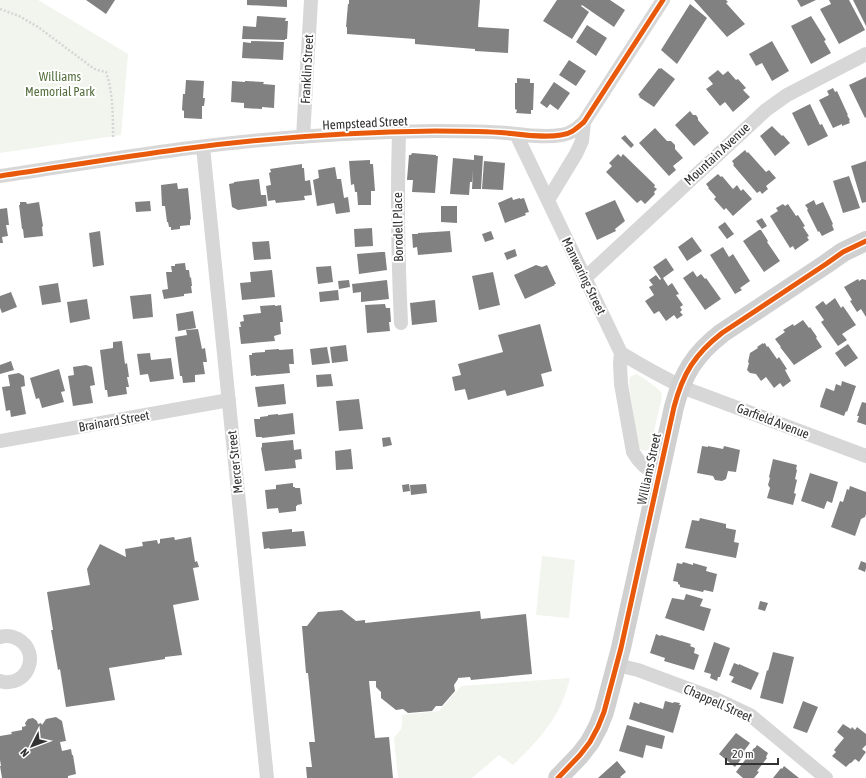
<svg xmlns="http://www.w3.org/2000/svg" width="866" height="778" font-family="'Asap Condensed',sans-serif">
	<rect width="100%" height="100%" fill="#fff"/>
	<path fill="#f1f5ed" d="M0,0H38L128,54L121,135L0,153Z
		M636,374C642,377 654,385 659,390C662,393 661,393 662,397L650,448L646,451L640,449L638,447L629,383C629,377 631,376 636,374Z
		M542,556L575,560L569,618L536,615Z
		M570,678C561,716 540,739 513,765L499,755L472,778H398L394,738C402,728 403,728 402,715L439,711L461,686Z"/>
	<path fill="#818181" d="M86,0H115L106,14Z
		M247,0H287V7L247,5Z
		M349,0H480L478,27L509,29L508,53L475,51V49L415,44V39L347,34V27H346L348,4H349Z
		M557,0H610L625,10L614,27L582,5L581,6L589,12L572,39L543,21Z
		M694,0H726L728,2L726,3L745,24L727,37Z
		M797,0H816L801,7Z
		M829,0H849L865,30L839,44L820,9L831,4Z
		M853,0H866V26Z
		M690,4L707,18L677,64L661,50Z
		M257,16L286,18L285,21H288L287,39H285V40L242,39L243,26L256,27Z
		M811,16L826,40L824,41L831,53L811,64L791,26Z
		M587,25L607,38L596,56L576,42Z
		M251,41L284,42L283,60L242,58L243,42L251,43Z
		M772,41L789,71L772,81L762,63L756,66L749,54Z
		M569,60L586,71L576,86L559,75Z
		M659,68L660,69L661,68L675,79L654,107L639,97L640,96L638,95Z
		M718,70L723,75L728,71L736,80L738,79L746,88L743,90L750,97L733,112L725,102L720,106L706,89L713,84L708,78Z
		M866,77V117L865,118L849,85Z
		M517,78L530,79V83H534L533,110H531V114L516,113L517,110L515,109V83H517Z
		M186,80L204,81L203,98H205L204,106H202V119L184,118V111L182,110L183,94H185Z
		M232,81L245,82V81L264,82L263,84L275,85L274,108L262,107V109L244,108V103L231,102Z
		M554,82L570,93L558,110L550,104L547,108L540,103Z
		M833,88L835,92L837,91L848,115H847L850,120L849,121L850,123L842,126V124L833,128L819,100L829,95L827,91Z
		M810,104L820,125L822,124L828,136L808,146L792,113Z
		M690,111L693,115H696L698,118V120L709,133L694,146L675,125Z
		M772,126L782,136L783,135L790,143L775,156L760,136Z
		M655,128L667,141H671L675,145V149L683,158L673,166L676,170L669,176L639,143Z
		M625,135L634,145L631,148L621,138Z
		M745,150L747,153L748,152L766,172L769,170L776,178L766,186L768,189L762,194L760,191L757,193L733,165L734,164L732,161Z
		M412,153L436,155V156H438L435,193L412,192L413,180H407L409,155H411Z
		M618,154L621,157L623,154L655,185L654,187L657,189L654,192L655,194L645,204L641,200L637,203L606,172L612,166L609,163Z
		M474,155L483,156L481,189H472L473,170L472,182H470L469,195L450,194L453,158L474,160Z
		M370,160V164H373L375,191H371V205H358L357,192H355L354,184L351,185L349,161Z
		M484,161L505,163L503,190L482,189Z
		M866,161V202L862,203L851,166Z
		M302,164V168H304L305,181L310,180L312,195L304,196L305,200L276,203L275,200L268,201L266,186L271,185L269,173L271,172L270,169Z
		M335,167L337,179H341L344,198L348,197L350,212L336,214L334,203L317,206L313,180L319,178L318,170Z
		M718,174L721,177L722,176L733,189L737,185L741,191L743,189L752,199L733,216L726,208L724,210L714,199L716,197L708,188H709L706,184Z
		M849,176L860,208L843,213L833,181Z
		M259,179L261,195H266L267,206L238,210L232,207L229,184L234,183V182Z
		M177,183L178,189L188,188L191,219L190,220V225L180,226V229L171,230V227H169L168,222H167L165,206H162L161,185Z
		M512,197L513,200L520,198V199L524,198L529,212L525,213L526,215L505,223L498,203Z
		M615,200L625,221L615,229L616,231L597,240L585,213Z
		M814,200L816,205L823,202L833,224L832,225L834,230L822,236L819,231L818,232L807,210L808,209L805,205Z
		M150,201L151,211L136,212L135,202Z
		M20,202H26L27,204L39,202L43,226L42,227L43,236L24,238L23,229H22L19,205H20Z
		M783,204L785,206L788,204L796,216L798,215L805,226L803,227L809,236L807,237L809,240L795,250L793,246L790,248L770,216L778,211L776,208Z
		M441,206H457V223L441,222Z
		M7,208L9,225H6L8,236L2,237L3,243H0V209Z
		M762,218L767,226L762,229L756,221Z
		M725,222L734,234L727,239L718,227Z
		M372,228L373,246L355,247L354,229Z
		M759,230H761L768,241L767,242L780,261L764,272L743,241Z
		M100,231L104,265L93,267L89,233Z
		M450,231L452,252L418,255L417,247L413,248L412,234H418V233Z
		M491,231L494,239L485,242L482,234Z
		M692,237L702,251L687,261L678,247Z
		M269,241L271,259L254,260L252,242Z
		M723,247L729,257L733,254L750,281L740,288L742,290L735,294L710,255Z
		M515,249L517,256L507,260L504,253Z
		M381,252H385L387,270L359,274L357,254Z
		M666,258L674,270L663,278L668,286L672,283L679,294L676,295L683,305L680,307L682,310L680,312L683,315L677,319L674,315L666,321L659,311L654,314L645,301L654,295L649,287L653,285L649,280L656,275L660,280L661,279L653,267Z
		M185,263L186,270H189L190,278L191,277L192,286H191L192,293L184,294V296L164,299L162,290L168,289L166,272H172L171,266H175V264Z
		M536,265L542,267L547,265L556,284H554L555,285L525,299L514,275Z
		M331,266L333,282L318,284L316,267Z
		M272,270L275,297L242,300L240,283L251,282L250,272Z
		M693,271L697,277L701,274L705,279L706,278L721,299L705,310L683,278Z
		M493,272L500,305L479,310L472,276Z
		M858,279L859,281L862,279L866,280V317L861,309L857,312L850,301L852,300L844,287Z
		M349,280L350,287L339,289L338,281Z
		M387,280L389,299L361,302V292L353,293L352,284Z
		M58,283L61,302L42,305L39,286Z
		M338,290L339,300L320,302L319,292Z
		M11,292L17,307L2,313L0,308V296Z
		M151,294L153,317L133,319L130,296Z
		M835,298L841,308L843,306L856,325L842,334L847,340L838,346L821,322L824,320L815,307L823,301L826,305Z
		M87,299L90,319L70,323L67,302Z
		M435,300L437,322L412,325L410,303Z
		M385,304L386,308H390L391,322H389L390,331L367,333L365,305Z
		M275,305V306L281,305L283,322H280L281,334L274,336L275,341L241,344L239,327H241L240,322L244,321L243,315L261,313L260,306Z
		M193,311L196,328L178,331L176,314Z
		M803,320L809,328L810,327L817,337L816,338L822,347L794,365L780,347H781L775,339L785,332L783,330L793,324L794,326Z
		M540,324L552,371L541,374L544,386L507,396L505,390L468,400L465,389L455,391L452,377L461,375L458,364L503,352L498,335Z
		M198,329L202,349L205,348L207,362H203L205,374L195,375V382L183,383L182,376H180L175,337L187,335L186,330Z
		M122,341L125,364L127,363L129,377H127L129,387H126L127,394L108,397L107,390H105L100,350L113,348V342Z
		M763,343V344L765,343L767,347L768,346L777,359L779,357L787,369L785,370L791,381L783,387L780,383L774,388L766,377L761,381L756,374L750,373L747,370L749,363L748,362L750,353L758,348L757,347Z
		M848,344L858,358L845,367L835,353Z
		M346,345L348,361L332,363L330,347Z
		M327,347L330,363L312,365L310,349Z
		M279,349V350L293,349L294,364H289L290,373L256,376V375L251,376L249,355H252V353L265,352V350Z
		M150,353L151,360L171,358L174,379L150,382L148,374L140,375L137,354Z
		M11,361L14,370L0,374V365Z
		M86,365L92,367L95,385L90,386L93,403L73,406L68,376L74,375L73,367Z
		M59,369L65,391L61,392L64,402L42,408L39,398L36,399L30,378Z
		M19,373L24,376L25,386L21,387L26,414L11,417L10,410L6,411L2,387L10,386L8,375Z
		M331,374L333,386L317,387L316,375Z
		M842,381L856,386L847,412L846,411L844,416L820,407L821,402L826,388L834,391L836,384L841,386Z
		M284,384L286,404L258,407L255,387Z
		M359,399L363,429L339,431L336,401Z
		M862,402L866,403V425L857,422L859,416H857Z
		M293,413L295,434L262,438V437H256L254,419H260V417L268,416V415L278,414V415Z
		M390,437L392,445L383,447L382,438Z
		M293,440L294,450L301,449L302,459L295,460L296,468L265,471L261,448L262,447V443Z
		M702,446L708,447V446L723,449L724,446L740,450L736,472L728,471L726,479L722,481L715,480L713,476L697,473Z
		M351,449L353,469L336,470L335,451Z
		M773,459L797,465L796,469L797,470L795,479L797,480L794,493L796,494L793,505L767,498L770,488L768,485L770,478L769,477Z
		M810,473L838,482L832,503L827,501L824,509L801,501Z
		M293,483V487H295V488H300L302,504L297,505V506H296V511L279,513L278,508L267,509L265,490L276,489V485Z
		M409,484L410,491L403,492L402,485Z
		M426,484L427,493L411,495L410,485Z
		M850,486L866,492V514L865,517L861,519L855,536L831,527L840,501L843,502L847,489L849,490Z
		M700,518L726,524V528L736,530L734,542L739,543L736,558L685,548L692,520L699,521Z
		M292,529V532L304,531L306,546L270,549L269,548L264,549L262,532Z
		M174,537L175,540L191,537L195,562L197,561L199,567L193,568L199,600L173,605L182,655L165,657V659L109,668L115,700L66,707L60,669L58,670L51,630H53L47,592L90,585L87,569L100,544L126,557L125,549L143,546L142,542L157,540L158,544L160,543V539Z
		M861,561L866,563V568L865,572L858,569Z
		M683,562L693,565V563L707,567L706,571L717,574L713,592L704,590L703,592L680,587V585L678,584V582L673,581L677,563L682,564Z
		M686,594L703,599L700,606L711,609L704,631L665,618L672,598L684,600Z
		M760,601L768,603L765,611L758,609Z
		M342,610L356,621L365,620V623L480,611L481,619L526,614L532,674L471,680L470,677L458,678V679L454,685L455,691L442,706H436L432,711L408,713L403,709L396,710L381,698V692L376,687V681H369L375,738L389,737L393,778H307L306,767H312L309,742H315L308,673H306L302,626H307L318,612Z
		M656,634L660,636L661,635L691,644L690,646L695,648L694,653L699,655L694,670L664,661L665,658L650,653Z
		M714,642L730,648L720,677H718L717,681L710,678L711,674L704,672Z
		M773,652L794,657L783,704L760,698L767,670L768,671Z
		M734,663L739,665V664L759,673L751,690L731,682L734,677L729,675Z
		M665,701L673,703L674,702L680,703L679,705H681L673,733L629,719L634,702L639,704L640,702L663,709Z
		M803,701L818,707L807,733L793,728Z
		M56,717L62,721L66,741L60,742L62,751L71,749L72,755H73L76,774L68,776V778H2L0,766H1L0,760V736L12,734L11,732L22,730V727L26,726L25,723L28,719L33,718L37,721L38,724L41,723L42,725L46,719Z
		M843,724L851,729L852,727L855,730L857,727L866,734V745L862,749L866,752L859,762L855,759L851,763H850L846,767L832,756L836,752L834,750L844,738L837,732Z
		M627,725L665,736L662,749L646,745L643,758L619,751Z
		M736,733L750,743L744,751L746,753L735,767L719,754Z
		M757,745L768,753L766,757L767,758L757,771L759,772L754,778H743L736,772L754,748H755Z
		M617,761L626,772L620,777L621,778H598Z
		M784,766L799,778H773L781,768L782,769Z"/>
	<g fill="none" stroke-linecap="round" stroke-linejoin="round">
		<path stroke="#d6d6d6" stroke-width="2.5" stroke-dasharray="2 2" stroke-linecap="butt" d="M0,9L19,16L38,27L93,68L97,70L106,72C113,92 113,117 113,138"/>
		<path stroke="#d7d7d7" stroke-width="14" d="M399,132C397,196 398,259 401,323
			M516,134L621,353L620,363L621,384L633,452C639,463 647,470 658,475
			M303,137L311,0
			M203,147L267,778
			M0,176C61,167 121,157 182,149C265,138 351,132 435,131C459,131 483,131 507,133C524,135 545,138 561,135C571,134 577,128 584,122L663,0
			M548,200L576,154L582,141L584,122
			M585,278L766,110L787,95L866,54
			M621,353C642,366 664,378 687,389L866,456
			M0,441L229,400
			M0,637C6,635 12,636 18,639C42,653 27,689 0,681
			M617,665L638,670L716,699L750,715L826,778"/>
		<path stroke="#d0d0d0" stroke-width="20" d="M558,778L580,755L590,742L598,727L604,712L621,648L674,407C683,373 695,354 722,333L826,264L843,252L866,241"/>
		<g stroke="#fff" stroke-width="8">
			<path id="cycleway" d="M0,176C61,167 121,157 182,149C265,138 351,132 435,131C459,131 483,131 507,133C524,135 545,138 561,135C571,134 577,128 584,122L663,0
				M558,778L580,755L590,742L598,727L604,712L621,648L674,407C683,373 695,354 722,333L826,264L843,252L866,241"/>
		</g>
		<use href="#cycleway" stroke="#e8590c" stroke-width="5"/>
	</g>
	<g text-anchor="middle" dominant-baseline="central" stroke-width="4" stroke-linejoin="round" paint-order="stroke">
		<g font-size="13" fill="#333" stroke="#fff">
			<text transform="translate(307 69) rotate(-87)">Franklin Street</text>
			<text transform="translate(365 123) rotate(-3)">Hempstead Street</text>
			<text transform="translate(717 154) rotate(-43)">Mountain Avenue</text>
			<text transform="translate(398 227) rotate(-91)">Borodell Place</text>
			<text transform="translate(584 276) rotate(64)">Manwaring Street</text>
			<text transform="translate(114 421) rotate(-10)">Brainard Street</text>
			<text transform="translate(773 421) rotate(21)">Garfield Avenue</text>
			<text transform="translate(235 462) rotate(-96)">Mercer Street</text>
			<text transform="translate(649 469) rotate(-78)">Williams Street</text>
			<text transform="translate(718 703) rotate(24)">Chappell Street</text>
		</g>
		<g font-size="13" fill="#56703f" stroke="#fff">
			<text x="60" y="76">Williams<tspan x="60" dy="15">Memorial Park</tspan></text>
		</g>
	</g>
	<g transform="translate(32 746) rotate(228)" stroke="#ffffff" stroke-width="3" paint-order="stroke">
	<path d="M0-3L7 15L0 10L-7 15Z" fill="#333333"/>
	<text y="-6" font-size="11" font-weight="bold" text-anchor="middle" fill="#333333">N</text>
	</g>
	<path d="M726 758v6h52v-6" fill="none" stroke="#333333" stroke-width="2"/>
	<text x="732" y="758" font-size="12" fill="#333333" stroke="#ffffff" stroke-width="3" paint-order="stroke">20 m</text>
</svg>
